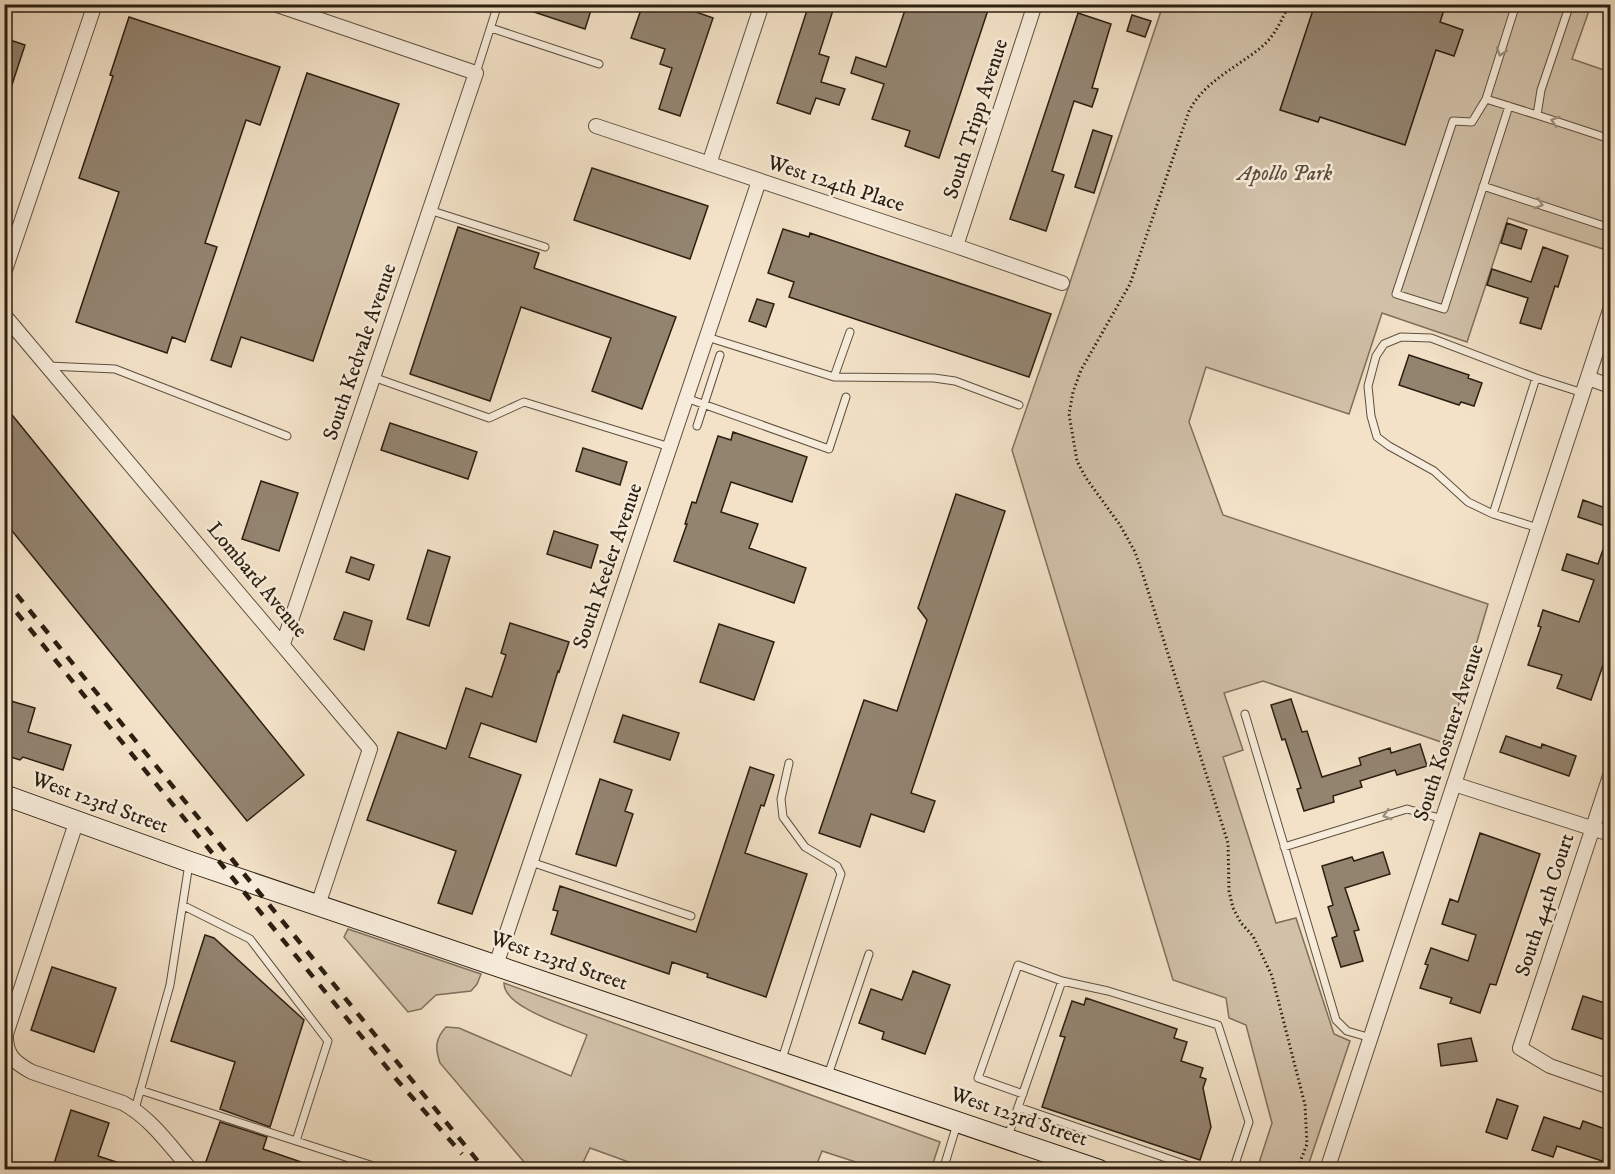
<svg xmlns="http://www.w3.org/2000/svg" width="1615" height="1174" font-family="'IM FELL DW Pica',serif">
	<rect width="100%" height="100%" fill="#f3e2c8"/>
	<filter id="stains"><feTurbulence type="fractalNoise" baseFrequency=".00333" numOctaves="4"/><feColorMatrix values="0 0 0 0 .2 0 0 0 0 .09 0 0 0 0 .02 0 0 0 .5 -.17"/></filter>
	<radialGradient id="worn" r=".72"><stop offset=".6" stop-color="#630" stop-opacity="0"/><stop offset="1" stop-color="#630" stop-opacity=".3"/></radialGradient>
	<path fill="#d1c1a9" stroke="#7e705d" stroke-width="1.5" d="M1163,5H1591L1572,59L1610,72V235L1606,250L1508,218L1467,342L1382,313L1349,414L1206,367L1189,422L1223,515L1488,604L1447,744L1263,681L1224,693L1243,750L1223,757L1276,923L1296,918L1334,1034L1350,1041L1307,1169H1257L1272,1123L1246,1025L1229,1018L1226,998L1173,980L1012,450L1064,300Z
		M348,929L481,974L477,984L471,991L436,995L421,1009L408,1012L344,937Z
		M504,983L940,1142L931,1169H877L822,1151L815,1169H648L590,1148L580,1169H530L440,1063C435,1048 435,1039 446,1027L459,1028L571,1076L587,1035C567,1026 503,1007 504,983Z"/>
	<path fill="#938470" stroke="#2b1f11" stroke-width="1.5" d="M519,4H593L585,29L519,7Z
		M643,4H674L713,18L680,116L659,109L672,68L660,64L665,49L631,38Z
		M809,4H835L819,54L829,57L821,82L845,89L839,105L816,98L810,114L777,103Z
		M907,4H990L939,158L905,146L910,131L872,119L884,84L851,73L856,57L886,67Z
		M1315,4H1446L1440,22L1463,30L1454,56L1436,50L1405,145L1320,117L1318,122L1280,110Z
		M1078,13L1111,24L1092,88L1098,89L1092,107L1074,101L1052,171L1064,175L1046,231L1010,219Z
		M1132,15L1151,21L1145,37L1127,31Z
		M129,17L280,67L260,125L246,120L205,243L217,247L185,342L172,337L167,353L76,322L119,192L79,178L113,76L110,75Z
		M4,38L25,45L7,100H4Z
		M307,73L399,104L313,361L241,337L231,367L211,360Z
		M1093,130L1112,136L1094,193L1075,187Z
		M592,168L708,206L690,259L574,220Z
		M1507,223L1527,230L1521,249L1501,243Z
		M458,227L539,253L534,268L676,317L642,409L592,391L611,338L521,307L490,401L410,374Z
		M783,229L809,237L810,233L1051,314L1029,377L789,297L794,282L768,273Z
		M1543,247L1568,256L1558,287L1555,286L1541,329L1520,323L1528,298L1487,285L1492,269L1531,282Z
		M757,299L774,304L766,327L749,321Z
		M1409,355L1469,375L1468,378L1482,383L1474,406L1461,402L1459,405L1399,385Z
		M4,405L304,775L247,821L4,521Z
		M390,423L477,452L468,479L381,450Z
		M733,432L807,457L792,502L731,482L721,512L758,524L749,548L806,568L794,603L674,561L687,524H685L692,502L696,503L718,436L731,440Z
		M583,448L627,462L620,485L576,471Z
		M261,481L298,493L279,551L242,539Z
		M956,494L1005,511L911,793L935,801L924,832L871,814L860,847L819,833L864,700L897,711L927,620L918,608Z
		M1583,500L1611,510V528L1578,517Z
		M554,531L598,545L591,568L547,554Z
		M1608,535H1611V642L1591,700L1557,688L1562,675L1528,665L1541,627L1538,626L1543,610L1579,622L1594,580L1562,570L1567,554L1598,564Z
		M428,550L450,557L429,626L407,619Z
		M351,557L374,565L369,580L346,572Z
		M344,612L372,621L364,650L334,639Z
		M510,623L569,642L559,672L558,671L536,742L481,723L469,757L521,775L472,914L438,903L456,851L367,820L398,732L446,749L466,688L492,697L506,655L501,653Z
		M719,624L774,642L754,700L700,682Z
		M4,699L35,708L28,732L71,745L63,770L23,757L20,760L4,755Z
		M1291,699L1302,732L1307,731L1322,777L1361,765L1359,758L1390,748L1391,753L1420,744L1427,766L1397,775L1395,770L1360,781L1362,787L1333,796L1334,802L1304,811L1297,789L1301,788L1285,739L1282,740L1271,705Z
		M623,715L679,733L670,760L614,742Z
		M1506,736L1541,748L1542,744L1576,756L1569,776L1500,752Z
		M750,767L774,775L764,806L761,805L745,853L807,874L766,997L707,977L708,974L672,962L669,974L551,934L558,911L553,910L560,886L696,932Z
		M600,779L632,790L625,811L633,814L616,866L576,854Z
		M1480,833L1540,854L1496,985L1490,984L1480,1013L1450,1003L1452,998L1420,988L1428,965L1425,964L1431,948L1468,961L1476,935L1442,924L1450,899L1458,902Z
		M1383,852L1390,874L1345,888L1359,930L1354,931L1363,961L1341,967L1332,938L1337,936L1328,907L1333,905L1322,866L1352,857L1354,861Z
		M205,935L214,938L304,1020L270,1127L220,1109L235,1062L171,1041Z
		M52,967L116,988L94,1052L31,1030Z
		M913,971L950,985L925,1054L882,1039L884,1032L859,1023L871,989L902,1000Z
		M1583,996L1611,1005V1042L1572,1029Z
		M1086,998L1177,1029L1174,1038L1187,1042L1181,1061L1203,1068L1200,1077L1206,1079L1203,1088L1211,1127L1200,1160L1042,1107L1065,1037L1060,1036L1072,1001L1084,1005Z
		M1471,1038L1477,1061L1441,1066L1438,1044Z
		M1497,1099L1518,1106L1507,1139L1486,1132Z
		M71,1110L109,1123L98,1156L132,1167V1170H52Z
		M1544,1117L1580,1129L1583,1121L1611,1131V1164L1557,1146L1553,1157L1532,1150Z
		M220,1122L267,1137L263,1149L316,1167V1170H203Z"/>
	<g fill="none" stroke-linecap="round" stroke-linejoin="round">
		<g stroke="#5d503f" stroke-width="9">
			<path id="lane" d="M1570,4L1541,90L1537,115L1610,139
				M491,28L599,64
				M476,73L498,4
				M1486,99L1537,115
				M1509,106L1444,309L1396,294L1453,121L1472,122L1486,99L1516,4
				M1483,186L1610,228
				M429,210L545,247
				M707,337L834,377L934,378L955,381L1019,405
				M48,366L115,369L287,436
				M373,377L489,418L524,402L670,447
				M834,377L850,332
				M686,398L829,449L846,397
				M697,426L720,355
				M1493,514L1468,502L1434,471L1389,446L1377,437L1371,416L1368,386L1376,356L1384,344L1401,337L1431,338L1536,378
				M1538,528L1493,514L1536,378L1583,393
				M1245,714L1336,1020L1347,1031L1371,1038
				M1284,847L1407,809L1443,819
				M531,862L691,916
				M782,1059L841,874L837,866L805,847L783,817L781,799L789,763
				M828,1075L869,954
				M140,1090L296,1141L328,1041L250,939L184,906
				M1023,1094L978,1078L1018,965L1062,981
				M1018,1107L1201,1170
				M135,1109L170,985L189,864
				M1008,1136L1062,981L1108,991L1218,1025L1249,1122L1233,1170
				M296,1141L386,1170
				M943,1170L957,1124"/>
		</g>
		<g stroke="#5d503f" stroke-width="16">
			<path id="street" d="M274,4L476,73L283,644
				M596,126L956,246L1062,283
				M709,164L762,4
				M956,246L1035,4
				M4,273L95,4
				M4,315L370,749L318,905
				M1588,378L1610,386
				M1610,776L1520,1048L1550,1066L1610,1087
				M1454,784L1610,834
				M77,820L6,1034C5,1055 15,1063 32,1072L123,1103C151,1118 170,1146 191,1170
				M496,965L759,181
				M1327,1170L1610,310"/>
		</g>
		<g stroke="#2b1f11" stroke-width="22">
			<path id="secondary" d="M4,795L190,862L1099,1170"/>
		</g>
		<path stroke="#2b1f11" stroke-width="3" stroke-dasharray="1.5 3" stroke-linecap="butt" d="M1289,4C1283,18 1276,33 1265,44C1239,67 1206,79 1189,111L1130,284L1081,370L1073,392L1069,414L1077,461L1086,478L1120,525L1135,552L1143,575L1228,843L1229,891L1233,908L1241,923L1253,936L1272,976L1305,1105L1307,1144L1297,1170"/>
		<use href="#lane" stroke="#f7ecdb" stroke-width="7"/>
		<use href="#street" stroke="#f7ecdb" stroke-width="14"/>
		<use href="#secondary" stroke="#f7ecdb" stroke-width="20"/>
		<path stroke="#2b1f11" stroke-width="4.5" stroke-dasharray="10 10" stroke-linecap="butt" d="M4,579L485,1170
			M4,597L397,1080L462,1154"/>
	</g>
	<defs><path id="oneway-chevron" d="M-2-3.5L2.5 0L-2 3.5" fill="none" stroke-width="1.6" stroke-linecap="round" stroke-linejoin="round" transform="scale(1.5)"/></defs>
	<g stroke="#9b9080">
		<use href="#oneway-chevron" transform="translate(1501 52) rotate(108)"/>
		<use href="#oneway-chevron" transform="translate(1555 121) rotate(-162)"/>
		<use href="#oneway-chevron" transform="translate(1539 204) rotate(18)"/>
		<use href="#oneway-chevron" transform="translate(1387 815) rotate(163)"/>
	</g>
	<g text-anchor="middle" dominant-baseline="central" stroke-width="5" stroke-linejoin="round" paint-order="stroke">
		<g font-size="21" fill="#2b1f11" stroke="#f7ecdb">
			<text transform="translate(976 119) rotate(-72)">South Tripp Avenue</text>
			<text transform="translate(836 184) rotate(18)">West 124th Place</text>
			<text transform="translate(360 352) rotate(-71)">South Kedvale Avenue</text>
			<text transform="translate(608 566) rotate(-71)">South Keeler Avenue</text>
			<text transform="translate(257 580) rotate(50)">Lombard Avenue</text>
			<text transform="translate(1449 733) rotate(-72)">South Kostner Avenue</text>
			<text transform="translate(100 803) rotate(20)">West 123rd Street</text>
			<text transform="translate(1545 905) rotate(-72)">South 44th Court</text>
			<text transform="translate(559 961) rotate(19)">West 123rd Street</text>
			<text transform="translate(1019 1117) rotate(19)">West 123rd Street</text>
		</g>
		<g font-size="21" font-style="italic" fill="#5d503f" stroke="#f7ecdb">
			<text x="1285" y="174">Apollo Park</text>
		</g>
	</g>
	<rect width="1615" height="1174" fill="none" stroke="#f3e2c8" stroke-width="24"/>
	<rect x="6" y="6" width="1603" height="1162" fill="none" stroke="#2b1f11" stroke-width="3"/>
	<rect x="12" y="12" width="1591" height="1150" fill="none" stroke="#2b1f11" stroke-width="1.5"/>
	<rect width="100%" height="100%" filter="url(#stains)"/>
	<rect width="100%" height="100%" fill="url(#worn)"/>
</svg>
